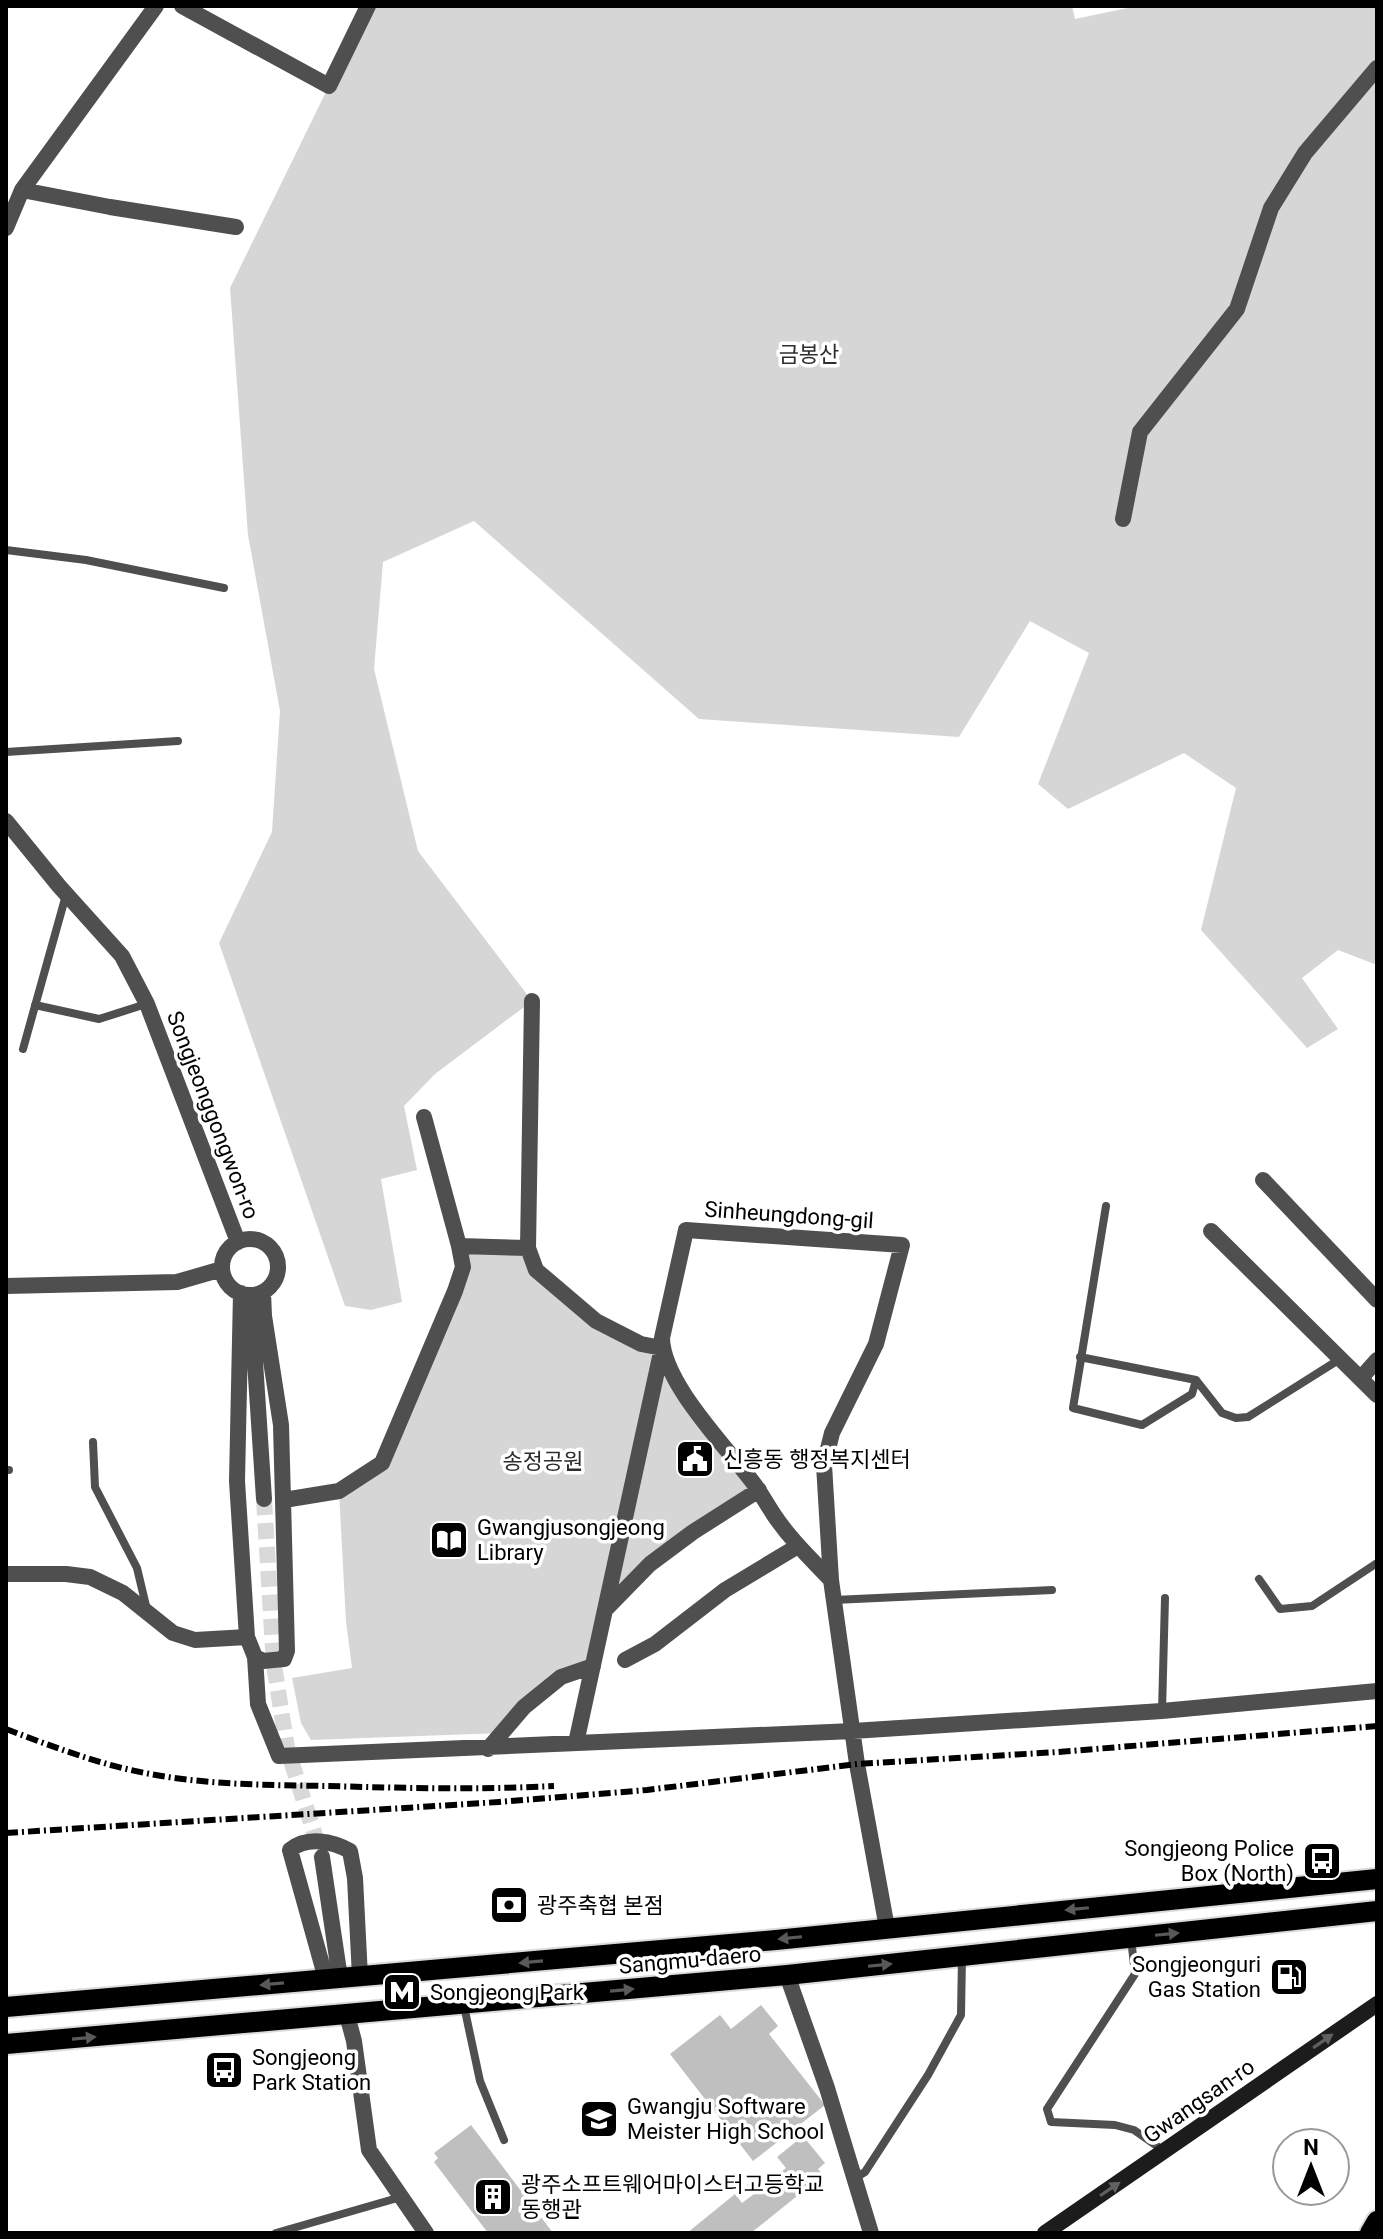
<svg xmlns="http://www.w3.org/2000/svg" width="1383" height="2239" font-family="Roboto,'Noto Sans KR',sans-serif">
	<rect width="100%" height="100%" fill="#fff"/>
	<path fill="#d6d6d6" d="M368,6H1072L1075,19L1137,6H1377V965L1338,950L1302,978L1338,1029L1307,1048L1201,930L1236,788L1184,753L1068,809L1038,784L1089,653L1030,621L959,737L699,719L474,521L383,562L374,669L418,851L532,1001L435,1074L404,1106L417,1170L381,1179L402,1302L371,1310L345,1306L219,943L272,832L280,711L248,535L230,288Z
		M459,1246L528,1248L536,1270L596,1321L662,1348L759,1490L693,1532L606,1609L593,1666L561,1677L502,1733L311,1740L301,1723L292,1678L352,1668L346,1622L339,1491L382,1463L455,1291Z"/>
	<path fill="#bfbfbf" d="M761,2005L778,2026L769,2034L825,2105L753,2161L670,2054L720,2015L731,2029Z
		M471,2125L553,2233H488L434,2162L438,2158L434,2153Z
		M803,2136L825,2163L818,2169L823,2175L751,2233H687L735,2194L742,2203L754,2194L747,2185L758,2176L765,2185L786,2168L777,2157Z"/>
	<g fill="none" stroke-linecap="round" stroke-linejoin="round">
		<path stroke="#d9d9d9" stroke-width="16" stroke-dasharray="16 8" stroke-linecap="butt" d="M264,1499L274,1665L287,1748L322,1857"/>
		<g stroke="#dbdbdb" stroke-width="24">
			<path id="primary" d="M6,2007L776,1940L1377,1879
				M6,2044L787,1975L1377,1911
				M1370,2233L1377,2221"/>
		</g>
		<path stroke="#4f4f4f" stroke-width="8" d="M6,550L86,560L224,588
			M6,752L178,741
			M35,1005L99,1019L146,1004
			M23,1049L66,895
			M1106,1206L1073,1408L1142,1425L1192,1394L1196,1380
			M1080,1357L1196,1380L1222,1413L1236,1418L1248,1417L1340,1359
			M93,1442L95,1487L137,1568L147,1610
			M6,1470H9
			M1259,1579L1280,1609L1312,1606L1377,1563
			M834,1600L1052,1590
			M1162,1711L1165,1598
			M1131,1938L1135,1974L1047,2109L1051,2122L1115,2125L1134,2130L1164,2151
			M464,2006L480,2081L504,2140
			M855,2178L865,2172L928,2075L961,2015L962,1957
			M276,2233L401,2197"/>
		<path stroke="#4f4f4f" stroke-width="16" d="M182,6L329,86L368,6
			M22,190L110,207L236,227
			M6,228L22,190L156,6
			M1123,519L1140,432L1237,309L1271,208L1305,153L1377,68
			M6,821L59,886L122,956L147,1004L238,1242
			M424,1117L459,1246
			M1263,1180L1377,1300
			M1211,1231L1377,1395
			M222 1267a28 28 0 1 1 56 0a28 28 0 1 1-56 0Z
			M528,1248L532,1001
			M6,1286L177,1282L222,1269
			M241,1293L237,1481L247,1637L255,1657L263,1661L284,1659L287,1651L281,1425L264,1316L263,1292
			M251,1301L264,1499
			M1361,1378L1377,1360
			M284,1500L339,1491L382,1463L455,1291L463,1267L459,1246L528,1248L536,1270L596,1321L641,1344L662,1348L576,1743
			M6,1574H66L90,1577L123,1593L173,1633L195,1640L247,1637
			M831,1580C811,1559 790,1539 774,1515C768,1506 763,1497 757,1488C730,1450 663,1385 662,1338L686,1230L902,1245L876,1344L832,1433L824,1465L831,1580L857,1764L887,1928
			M607,1608L650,1564L693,1532L759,1490
			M255,1657L258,1704L279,1756L853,1731L1162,1711L1377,1691
			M625,1660L655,1644L725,1590L798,1546
			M488,1749L524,1707L561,1677L593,1666
			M322,1857L340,1978
			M787,1975L827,2088L871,2233
			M326,1979L290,1850C307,1836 332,1841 350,1851L355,1878L360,1977
			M347,2015L354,2041L369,2150L426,2233"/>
		<path stroke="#1c1c1c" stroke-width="16" d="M1045,2233L1377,2004"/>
		<use href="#primary" stroke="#000" stroke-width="20"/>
		<path stroke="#000" stroke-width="6" stroke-dasharray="12 4 2 4" stroke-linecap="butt" d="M6,1729C51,1746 98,1764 145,1773C205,1785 267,1785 328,1786C403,1788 479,1790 554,1786
			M6,1833L499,1802L647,1790L857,1764L1058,1752L1377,1726"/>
	</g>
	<defs><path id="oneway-solid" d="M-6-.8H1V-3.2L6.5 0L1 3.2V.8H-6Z" transform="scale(2)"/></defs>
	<g fill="#595959">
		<use href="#oneway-solid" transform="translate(1077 1909) rotate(174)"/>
		<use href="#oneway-solid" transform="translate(1167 1934) rotate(-6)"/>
		<use href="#oneway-solid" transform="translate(790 1938) rotate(174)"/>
		<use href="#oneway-solid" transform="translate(531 1962) rotate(175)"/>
		<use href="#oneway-solid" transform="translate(880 1965) rotate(-6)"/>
		<use href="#oneway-solid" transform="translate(272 1984) rotate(175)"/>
		<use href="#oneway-solid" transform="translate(622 1990) rotate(-5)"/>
		<use href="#oneway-solid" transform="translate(84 2038) rotate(-5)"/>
	</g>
	<g fill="#606060">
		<use href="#oneway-solid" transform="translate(1323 2041) rotate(-35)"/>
		<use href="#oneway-solid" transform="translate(1110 2189) rotate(-34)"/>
	</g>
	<defs>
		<g id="civic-square" transform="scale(2)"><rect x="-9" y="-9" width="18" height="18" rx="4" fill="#000" stroke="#fff"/><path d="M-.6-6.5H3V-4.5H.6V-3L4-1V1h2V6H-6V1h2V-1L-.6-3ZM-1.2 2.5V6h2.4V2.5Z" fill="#fff"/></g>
		<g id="library-square" transform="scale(2)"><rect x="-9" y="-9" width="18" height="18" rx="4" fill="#000" stroke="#fff"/><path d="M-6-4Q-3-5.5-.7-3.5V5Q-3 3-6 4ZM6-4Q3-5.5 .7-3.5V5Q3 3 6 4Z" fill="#fff"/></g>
		<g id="bus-square" transform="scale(2)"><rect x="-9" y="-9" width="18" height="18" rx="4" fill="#000" stroke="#fff"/><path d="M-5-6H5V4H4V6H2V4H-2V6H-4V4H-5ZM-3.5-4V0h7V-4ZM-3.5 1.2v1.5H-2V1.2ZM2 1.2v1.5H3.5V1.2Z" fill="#fff"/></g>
		<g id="bank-square" transform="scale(2)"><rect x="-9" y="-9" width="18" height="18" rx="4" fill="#000" stroke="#fff"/><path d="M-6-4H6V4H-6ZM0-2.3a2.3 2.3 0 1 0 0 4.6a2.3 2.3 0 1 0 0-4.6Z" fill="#fff"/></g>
		<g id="fuel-square" transform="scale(2)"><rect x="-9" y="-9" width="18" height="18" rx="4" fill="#000" stroke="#fff"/><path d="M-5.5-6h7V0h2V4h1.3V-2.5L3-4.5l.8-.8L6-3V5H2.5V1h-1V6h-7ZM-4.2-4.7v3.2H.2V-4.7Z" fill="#fff"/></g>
		<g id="metro-square" transform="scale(2)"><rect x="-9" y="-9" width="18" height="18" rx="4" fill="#000" stroke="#fff"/><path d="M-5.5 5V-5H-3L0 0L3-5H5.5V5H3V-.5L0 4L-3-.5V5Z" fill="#fff"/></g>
		<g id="school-square" transform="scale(2)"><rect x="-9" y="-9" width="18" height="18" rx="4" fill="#000" stroke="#fff"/><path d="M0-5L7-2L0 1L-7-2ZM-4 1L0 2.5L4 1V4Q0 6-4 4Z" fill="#fff"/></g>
		<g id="building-square" transform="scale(2)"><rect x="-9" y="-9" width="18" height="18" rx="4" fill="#000" stroke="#fff"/><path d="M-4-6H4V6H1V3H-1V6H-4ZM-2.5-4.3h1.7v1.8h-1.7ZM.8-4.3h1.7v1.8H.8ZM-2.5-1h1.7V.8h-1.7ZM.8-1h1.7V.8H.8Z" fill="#fff"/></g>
	</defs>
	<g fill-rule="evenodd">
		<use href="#civic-square" x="695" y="1459"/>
		<use href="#library-square" x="449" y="1540"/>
		<use href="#bus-square" x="1322" y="1861"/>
		<use href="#bank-square" x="509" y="1905"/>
		<use href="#fuel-square" x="1289" y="1977"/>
		<use href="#metro-square" x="402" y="1992"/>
		<use href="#bus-square" x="224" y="2070"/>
		<use href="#school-square" x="599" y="2119"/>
		<use href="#building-square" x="493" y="2197"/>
	</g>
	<g text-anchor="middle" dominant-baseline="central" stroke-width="7" stroke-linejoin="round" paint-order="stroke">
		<g font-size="22" fill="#2d2d2d" stroke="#fff">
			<text x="809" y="354">금봉산</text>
			<text x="543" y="1461">송정공원</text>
		</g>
		<g font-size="22" fill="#000" stroke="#fff">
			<text transform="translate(213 1115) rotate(69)">Songjeonggongwon-ro</text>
			<text transform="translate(789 1215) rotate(4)">Sinheungdong-gil</text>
			<text transform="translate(690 1960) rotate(-5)">Sangmu-daero</text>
			<text transform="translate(1199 2101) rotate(-35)">Gwangsan-ro</text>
		</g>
		<g font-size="22" fill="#000" stroke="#fff" text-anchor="start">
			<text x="723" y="1459">신흥동 행정복지센터</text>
			<text x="477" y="1527">Gwangjusongjeong<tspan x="477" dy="25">Library</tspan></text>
			<text x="1294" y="1848" text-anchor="end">Songjeong Police<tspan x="1294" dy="25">Box (North)</tspan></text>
			<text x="537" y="1905">광주축협 본점</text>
			<text x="1261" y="1964" text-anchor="end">Songjeonguri<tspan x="1261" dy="25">Gas Station</tspan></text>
			<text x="430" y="1992">Songjeong Park</text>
			<text x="252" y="2057">Songjeong<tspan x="252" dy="25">Park Station</tspan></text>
			<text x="627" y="2106">Gwangju Software<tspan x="627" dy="25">Meister High School</tspan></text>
			<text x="521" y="2184">광주소프트웨어마이스터고등학교<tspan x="521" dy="25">동행관</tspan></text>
		</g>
	</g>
	<rect width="1383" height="2239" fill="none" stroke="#000000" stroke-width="16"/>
	<g transform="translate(1311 2167)"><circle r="38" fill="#ffffff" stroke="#999999" stroke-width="2"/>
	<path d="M0-6L14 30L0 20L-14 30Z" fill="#000000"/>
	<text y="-12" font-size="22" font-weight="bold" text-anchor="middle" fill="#000000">N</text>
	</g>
</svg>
